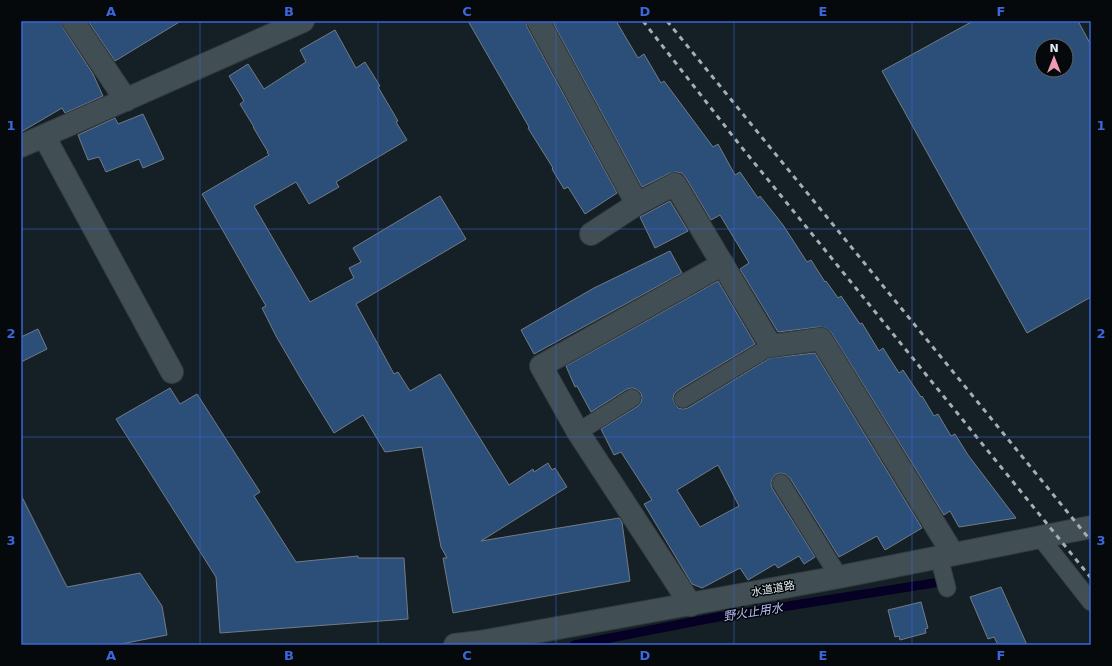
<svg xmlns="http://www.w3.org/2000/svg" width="1112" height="666" font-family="'DejaVu Sans','Noto Sans JP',sans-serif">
	<rect width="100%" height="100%" fill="#142025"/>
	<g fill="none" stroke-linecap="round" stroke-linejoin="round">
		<path stroke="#050024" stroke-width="9" d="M574,645L718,617L934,583"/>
	</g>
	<path fill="#2c4f7a" stroke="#727b86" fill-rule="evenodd" d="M21,21H61L63,28L93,74L103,96L65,113L62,108L21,132Z
		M88,21H181L115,61Z
		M468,21H526L527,27L617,193L585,214L568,187L564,189L552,169L553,168L528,128L529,127Z
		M552,21H616L638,58L644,54L661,83L664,81L713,147L718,144L735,175L740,172L758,198L760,196L783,225L807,262L811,260L825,282L826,281L838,298L841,296L860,324L862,323L879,351L883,348L899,373L903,370L921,397L922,396L934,416L938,414L951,436L955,434L968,455L1016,518L959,527L950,511L944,515L831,332L826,328L819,327L778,332L740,269L749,263L720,215L711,220L686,178L682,173L676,172L670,173L642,187Z
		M973,21H1078L1091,45V297L1027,333L882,71ZM1042,46H1066V70H1042Z
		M335,30L356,68L365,62L380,86L378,87L398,121L396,122L407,140L336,182L339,187L309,204L296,182L254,206L310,302L354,278L349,268L361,262L353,248L440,196L466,239L356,304L394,374L398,372L410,391L440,374L509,485L533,469L534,472L548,463L552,470L555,468L567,487L481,541L619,518L622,522L630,581L453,613L443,558H447L441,547L422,447L385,452L363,415L334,433L301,379L276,336L262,308L266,306L202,194L269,155L267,152H268L253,127H254L240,104L244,101L229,76L248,64L264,89L306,62L300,50Z
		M143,114L164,159L143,168L139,159L106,172L99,157L88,160L78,135L115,118L118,124Z
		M670,201L688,231L655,248L640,217Z
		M670,251L682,273L534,354L521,330L594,288Z
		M718,281L755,344L678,390L674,394L673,399L675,404L678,408L683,409L688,408L770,358L815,353L922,528L885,550L877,536L839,557L790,478L785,474L780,473L775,475L772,479L771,483L772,488L815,557L804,564L799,556L778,568L775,564L748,580L740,568L702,588L692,584L644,504L652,500L621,452L614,455L601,429L638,406L641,402L642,398L641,393L636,389L632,388L627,389L591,412L577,386L575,387L566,366ZM718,465L739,506L700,527L677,490Z
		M38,329L47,349L21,362V337Z
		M170,388L180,404L197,394L260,492L254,496L296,562L358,556V558H404L408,619L220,633L216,577L116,419Z
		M21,495L67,587L140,573L162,606L167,635L116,645H21Z
		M1001,587L1027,645H998L994,637L988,639L970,597Z
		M921,602L928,628L925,629L926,633L900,640L899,636L895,637L888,610Z"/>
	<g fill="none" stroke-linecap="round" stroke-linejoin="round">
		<g stroke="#343b40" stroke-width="19">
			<path id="lane" d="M683,399L771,346
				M578,432L632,398
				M781,483L839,577
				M1040,537L1091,602
				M939,557L947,588"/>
		</g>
		<g stroke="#343b40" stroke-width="24">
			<path id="street" d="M73,21L126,100
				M538,21L637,204L591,234
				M44,136L172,372
				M21,146L303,21
				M637,204L675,184L771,346L821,339L953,554
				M691,605L578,432L541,366L723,264"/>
		</g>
		<g stroke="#343b40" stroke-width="24">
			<path id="secondary" d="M455,645L480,642L839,577L1091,527"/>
		</g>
		<use href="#lane" stroke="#414e54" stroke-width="17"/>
		<use href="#street" stroke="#414e54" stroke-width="22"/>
		<use href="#secondary" stroke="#414e54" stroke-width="22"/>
		<path stroke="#a5aeb2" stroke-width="3" stroke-dasharray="5 5" stroke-linecap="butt" d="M643,21L739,144L1091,578
			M667,21L1091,541"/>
	</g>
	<path fill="none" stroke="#3b66dc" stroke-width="1" stroke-opacity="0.55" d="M200,21V645M378,21V645M556,21V645M734,21V645M912,21V645M21,229H1091M21,437H1091"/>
	<g text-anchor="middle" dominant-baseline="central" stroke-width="3" stroke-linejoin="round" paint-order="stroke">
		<g font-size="11" fill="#e4ecf0" stroke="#05090b">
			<text transform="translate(773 589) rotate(-10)">水道道路</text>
		</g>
		<g font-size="12" font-style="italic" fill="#b9bdfe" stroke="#05090b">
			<text transform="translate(753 612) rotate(-9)">野火止用水</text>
		</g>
	</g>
	<rect width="1112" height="666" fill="none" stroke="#05090b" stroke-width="44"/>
	<g transform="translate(1054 58)"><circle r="19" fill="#05090b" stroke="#5e6467"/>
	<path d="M0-3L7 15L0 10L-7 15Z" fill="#f09ab4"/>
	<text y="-6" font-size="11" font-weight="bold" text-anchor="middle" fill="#e4ecf0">N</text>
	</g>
	<rect x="22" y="22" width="1068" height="622" fill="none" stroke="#3b66dc" stroke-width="1.5"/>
	<g font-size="13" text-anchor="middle" font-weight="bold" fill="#3b66dc">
		<text x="111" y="16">A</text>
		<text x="289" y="16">B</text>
		<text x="467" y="16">C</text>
		<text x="645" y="16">D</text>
		<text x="823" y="16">E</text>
		<text x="1001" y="16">F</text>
		<text x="11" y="130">1</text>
		<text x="1101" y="130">1</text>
		<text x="11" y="338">2</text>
		<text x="1101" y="338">2</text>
		<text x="11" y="545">3</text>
		<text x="1101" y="545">3</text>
		<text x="111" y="660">A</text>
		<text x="289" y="660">B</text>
		<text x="467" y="660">C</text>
		<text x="645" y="660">D</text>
		<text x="823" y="660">E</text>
		<text x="1001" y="660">F</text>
	</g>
</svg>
